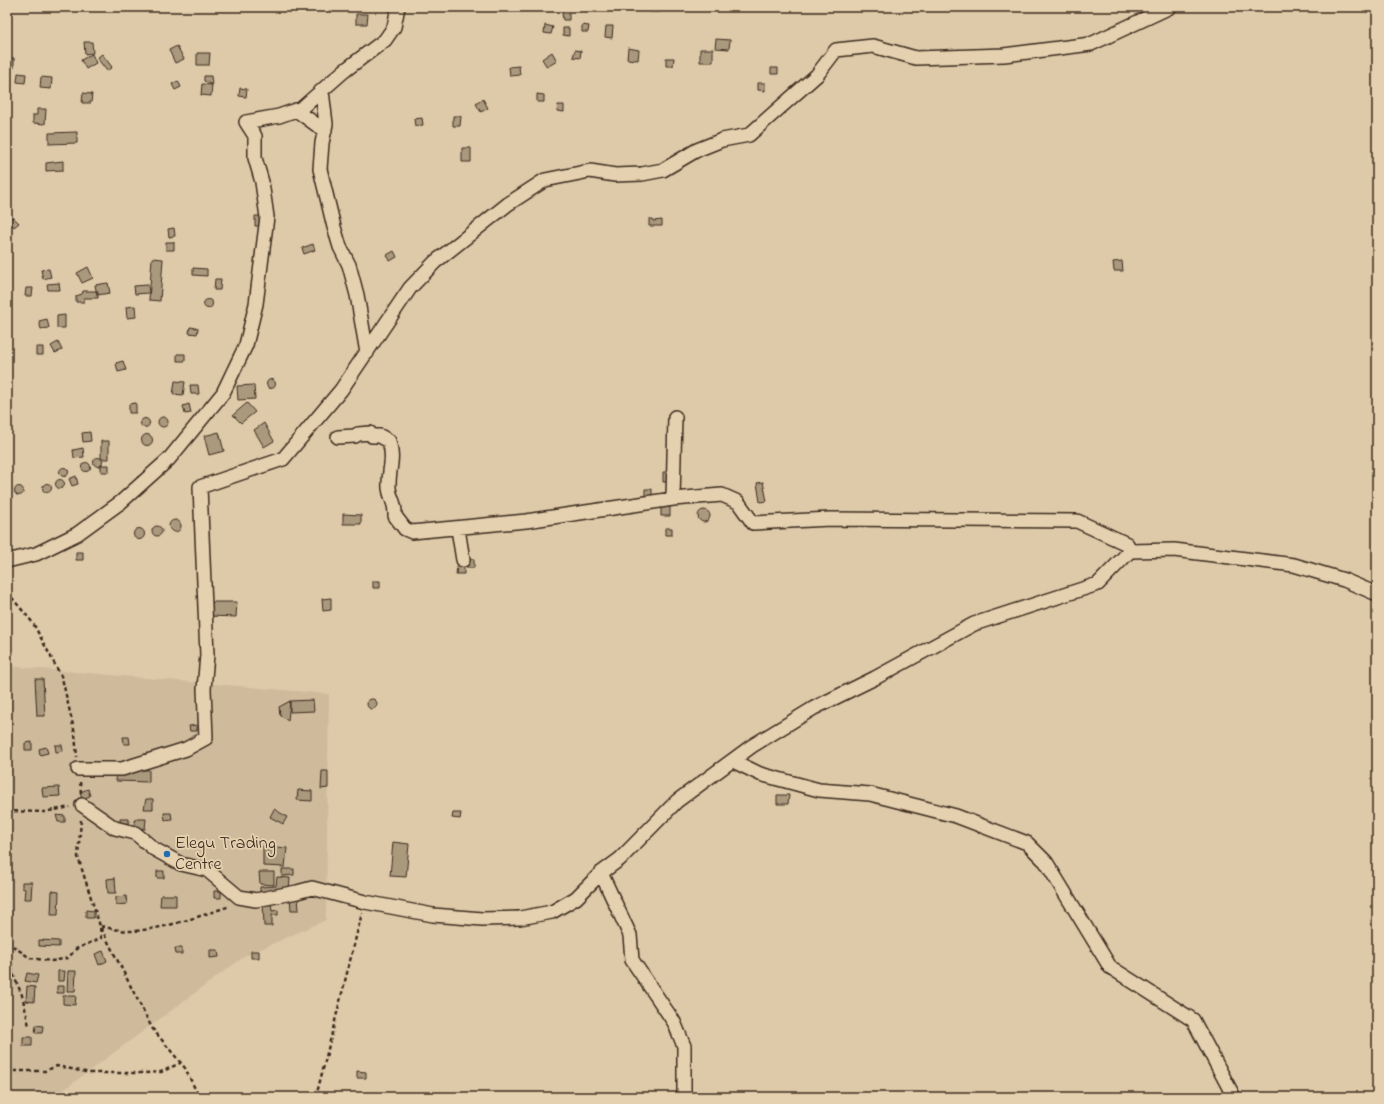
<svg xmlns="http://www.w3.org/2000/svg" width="1384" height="1104" font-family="'Indie Flower',sans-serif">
	<rect width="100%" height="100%" fill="#decaa9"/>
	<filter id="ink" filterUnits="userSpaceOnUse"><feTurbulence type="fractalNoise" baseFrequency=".025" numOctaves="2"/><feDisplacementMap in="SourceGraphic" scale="8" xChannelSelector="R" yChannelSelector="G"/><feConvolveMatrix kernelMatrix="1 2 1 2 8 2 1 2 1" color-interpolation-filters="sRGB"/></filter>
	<g filter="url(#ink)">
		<path fill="#cfbb9c" d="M7,666L329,694L326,920L245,956L54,1097H7Z"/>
		<path fill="#ab997e" stroke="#3b2a1e" d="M650,7H660V12H650Z
			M562,13H569V20H563Z
			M356,14H368L367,24H356Z
			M545,25L553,27L551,34L544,33Z
			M582,25L589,26L588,32H582Z
			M606,26H613L612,38L605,37Z
			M563,28H569V36L563,35Z
			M716,39L730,40L729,49L715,48Z
			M84,42H92L93,53L85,54Z
			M177,46L184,59L175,63L169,50Z
			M628,48L639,50L638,60L627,59Z
			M700,49H713V62H700Z
			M575,50L581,51L580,58L573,57Z
			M552,52L557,61L547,67L542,59Z
			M197,53H210L209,65H197Z
			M92,54L96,63L86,69L81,60Z
			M102,54L112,67L107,71L97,58Z
			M7,58H14V68H7Z
			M666,58H674L673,66H666Z
			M519,66L520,75L510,76L509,67Z
			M771,68H778V74H771Z
			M18,73L26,74L25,83L17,82Z
			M204,76H211L212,85L204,81Z
			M41,77L52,78L51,89L40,88Z
			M178,81L181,87L175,90L172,84Z
			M758,83H765V91L758,90Z
			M202,84L212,85L211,96L201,95Z
			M240,88L247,89L246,97L239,96Z
			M83,93L92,94L91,103H82Z
			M537,94L544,95V102H537Z
			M483,99L488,108L481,112L476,104Z
			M558,105H564V112L557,111Z
			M37,109H46L45,124L33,123V115H37Z
			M453,116H461L460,126H453Z
			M422,118L423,125L415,126L414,119Z
			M77,132V143L49,144V133Z
			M462,148H471V162H462Z
			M63,161V170L46,171V163Z
			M255,216H264V226H255Z
			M13,217L19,223L14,227L8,221Z
			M649,219H653V221L662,220V226H649Z
			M174,228L175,236L169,237L168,229Z
			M166,242H174V250H166Z
			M313,244L315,250L304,254L302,248Z
			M394,251L397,257L390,261L387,255Z
			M152,258L163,259L160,301L149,300Z
			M1122,261L1123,271H1114L1113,262Z
			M88,267L93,278L82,283L77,273Z
			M193,268L207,269V276L193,275Z
			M49,269L51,277L43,279L41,270Z
			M215,279H221L220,290H214Z
			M59,283L60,290H48L47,284Z
			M108,283L110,293L97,295L95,285Z
			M148,285L149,293L135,294L134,286Z
			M26,288H33L32,296H25Z
			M83,291H98V298H84V302H76V296L82,294Z
			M203.5 304a4.5 4.5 0 1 1 9 0a4.5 4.5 0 1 1-9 0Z
			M135,306L136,317L127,318L126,307Z
			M65,315V328H57V316Z
			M47,319L49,328L41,329L39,321Z
			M190,327L198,328L197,334L189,333Z
			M58,342L62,350L55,353L51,346Z
			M36,347H43V355H36Z
			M177,354H185V361H177Z
			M123,361L126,370L118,372L116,363Z
			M266.5 384a4.5 4.5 0 1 1 9 0a4.5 4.5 0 1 1-9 0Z
			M175,381L185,382L183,395L173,394Z
			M190,385H198L199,394H191Z
			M254,385L255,399L238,400L237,386Z
			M136,403V413H129V404Z
			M247,403L255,412L241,423L233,415Z
			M189,404L191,413L185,414L183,406Z
			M158 422a5 5 0 1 1 10 0a5 5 0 1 1-10 0Z
			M140.5 423a4.5 4.5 0 1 1 9 0a4.5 4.5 0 1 1-9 0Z
			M264,423L274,441L264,447L254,430Z
			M90,432L91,441L83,442L82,433Z
			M219,432L224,451L209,455L204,436Z
			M141.5 440a5.5 5.5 0 1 1 11 0a5.5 5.5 0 1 1-11 0Z
			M101,441H109V459H101Z
			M83,448L84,457L74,458L73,450Z
			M93.5 462a4.5 4.5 0 1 1 9 0a4.5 4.5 0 1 1-9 0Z
			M81.5 467a4.5 4.5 0 1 1 9 0a4.5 4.5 0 1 1-9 0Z
			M101,465H109V472H101Z
			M59.5 472a4.5 4.5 0 1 1 9 0a4.5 4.5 0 1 1-9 0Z
			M663,472H669L670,482H663Z
			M76,476L78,484L72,486L69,479Z
			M55.5 484a4.5 4.5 0 1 1 9 0a4.5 4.5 0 1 1-9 0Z
			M763,482L767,501L760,502L757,483Z
			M42.5 488a4.5 4.5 0 1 1 9 0a4.5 4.5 0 1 1-9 0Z
			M14.5 491a4.5 4.5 0 1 1 9 0a4.5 4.5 0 1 1-9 0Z
			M645,489H652V497H645Z
			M661,507H670V516H661Z
			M698 516a6 6 0 1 1 12 0a6 6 0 1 1-12 0Z
			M343,514L361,515V524H343Z
			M169 526a6 6 0 1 1 12 0a6 6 0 1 1-12 0Z
			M152 531a5 5 0 1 1 10 0a5 5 0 1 1-10 0Z
			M665,528H672V535H665Z
			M133.5 534a5.5 5.5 0 1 1 11 0a5.5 5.5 0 1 1-11 0Z
			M76,552H83V560H76Z
			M466,559H474V568H466Z
			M457,566H464V574H456Z
			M373,581H380V588H373Z
			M331,598V610L323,611L322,599Z
			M209,602H237L236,617L209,616Z
			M35,679H43L45,716H37Z
			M367 704a5 5 0 1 1 10 0a5 5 0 1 1-10 0Z
			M313,700L314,711L290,712V701Z
			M290,701L288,721L280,715L279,707Z
			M197,725V731H190L189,726Z
			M123,737H129L130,744H124Z
			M32,742V750H25V743Z
			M55,745H62L63,751L56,752Z
			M46,747L48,753L40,755L39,749Z
			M117,769L149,770V782L116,781Z
			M322,771H328V788L321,789Z
			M59,787L60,796L43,797L42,788Z
			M88,789L90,796L82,799L80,792Z
			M298,790L312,791V801L297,800Z
			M777,795H789L788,804H777Z
			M146,799H153V809H144Z
			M274,809L287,817L283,824L270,817Z
			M164,813H171L172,819L165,820Z
			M453,813H461L460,819L452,818Z
			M56,815L65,816V822H58Z
			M120,819H129V827H120Z
			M135,819H146L145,829L134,827Z
			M393,842L409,844L406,877L390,876Z
			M263,846L287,848L285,867L263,866Z
			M282,869H294V875L282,876Z
			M157,871H164V878H157Z
			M259,872H274V885L260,884Z
			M277,877L290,878L289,891L260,892V887L276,886Z
			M115,878L116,893H108L107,879Z
			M22,882H32L31,899H24L25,889L22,888Z
			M52,891L59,892L58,915H51Z
			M214,891H221V898H214Z
			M161,895H176V906H160Z
			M126,896L127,904L116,905V897Z
			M290,897H298L299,910H291Z
			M263,902H271L272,911L278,910V915H272V926H264Z
			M86,910L94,911V918H86Z
			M39,940L59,941V947L39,946Z
			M175,948H182V954H176Z
			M210,950H218L219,957L210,958Z
			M103,951L107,961L99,965L95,954Z
			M251,951H259V958H251Z
			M58,971H65L64,981H58Z
			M68,971H76L75,991H67Z
			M27,973L38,975L36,983L25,981Z
			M27,986L35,987L34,1002L26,1001Z
			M57,986H64V993H57Z
			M63,996H76L75,1005L63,1004Z
			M36,1025L43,1026L42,1033H35Z
			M23,1037H32V1046H23Z
			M357,1071L366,1072V1078H357Z"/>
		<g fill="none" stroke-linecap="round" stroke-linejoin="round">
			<g stroke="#3b2a1e" stroke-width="16">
				<path id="street" d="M322,91L326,124L322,143L320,169L334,227L340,247L349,265L357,295L367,353
					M296,110L325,131
					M338,437L355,436L358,434L370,433L372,436H380L389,441C395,461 388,469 389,488C390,499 396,502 395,516L405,529L412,532L526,521L673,499L722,495L738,502L753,523L830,519L1077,521L1127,544L1130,551
					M673,499L675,417
					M458,529L463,560
					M7,561L36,554L77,534L121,502L169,459L223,393L246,345L256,304L267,217L262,182L255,158V136L246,122L279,116L302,108L344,71L385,40L394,27L398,7
					M733,761L760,774L819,790L870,794L956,816L1027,843L1046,862L1110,967L1193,1020L1234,1097
					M78,769H122L186,749L206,738L204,689L207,655L200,487L283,459L341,390L410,288L435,262L508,204L545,180L590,171L615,175L642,174L663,170L697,150L722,140L749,135L817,75L836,50L873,46L916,58L1004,55L1091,44L1170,7
					M82,805L115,828L135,833L154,849L181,864L207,870L239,897L256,900L297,892L312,888L365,902L433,915L482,919L520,918L552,912L576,898L601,873L620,859L677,801L752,746L814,708L875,678L974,624L1098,584L1130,551L1174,550L1294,565L1344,580L1377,594
					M601,873L630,935L632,960L674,1022L684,1046V1097"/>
			</g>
			<path stroke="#3b2a1e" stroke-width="2.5" stroke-dasharray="4 3" stroke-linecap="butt" d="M7,592L33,623L62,678L75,734L77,757
				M80,782L81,793
				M7,811L44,812L70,807
				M81,820L78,857L100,926L152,1028L185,1068L199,1097
				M7,859V868
				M7,942L30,958L52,961L68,958L76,949L101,938L100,926C110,928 121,931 131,931C162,930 200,916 230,906
				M13,974L22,995L29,1026
				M7,984L13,974L7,942
				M7,1071H45L57,1066L90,1073H145L161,1072L180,1063
				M316,1097L362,913"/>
			<use href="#street" stroke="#e5d1af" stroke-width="13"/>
		</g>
	</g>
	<circle fill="#1f6fb2" stroke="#e5d1af" stroke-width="1.5" cx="167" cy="854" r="4"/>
	<g text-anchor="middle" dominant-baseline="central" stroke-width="3.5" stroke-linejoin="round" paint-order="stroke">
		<g font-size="18" fill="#3b2a1e" stroke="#e5d1af" text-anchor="start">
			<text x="175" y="844">Elegu Trading<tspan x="175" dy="21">Centre</tspan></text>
		</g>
	</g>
	<rect width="1384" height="1104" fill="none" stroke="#e5d1af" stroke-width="24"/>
	<rect x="12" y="12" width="1360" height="1080" fill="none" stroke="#3b2a1e" stroke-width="1.5" filter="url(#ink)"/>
</svg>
